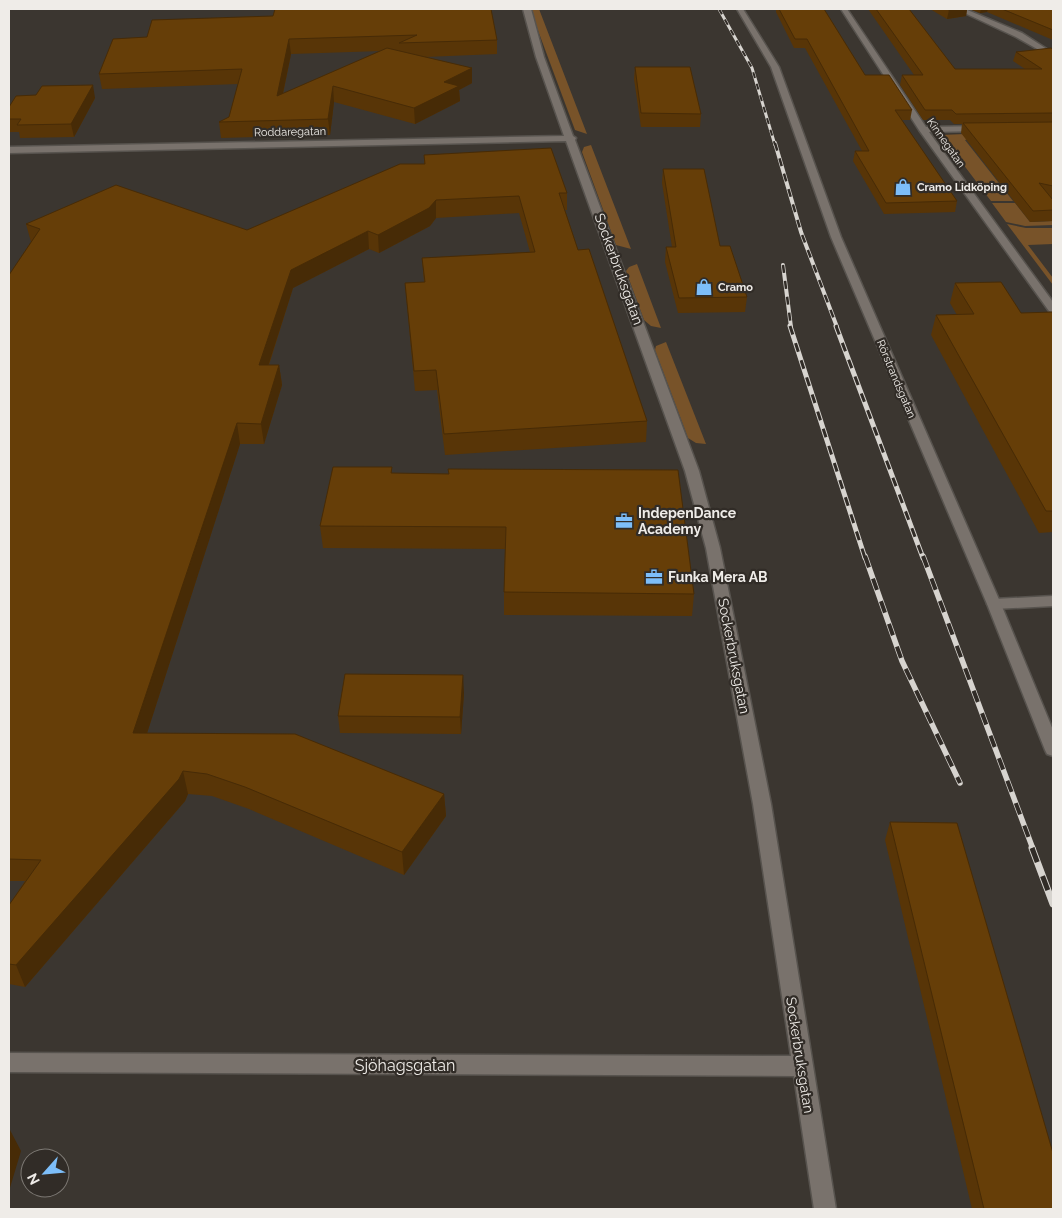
<svg xmlns="http://www.w3.org/2000/svg" width="1062" height="1218" font-family="Raleway,sans-serif">
	<rect width="100%" height="100%" fill="#3b3630"/>
	<path fill="#785329" d="M530,9H539L587,134L575,130Z
		M988,133L965,140L1013,201H991L941,135Z
		M591,145L631,249L616,245L582,152L584,147Z
		M992,203H1015L1030,222L1053,221V225L1025,226L1006,222Z
		M1007,224L1026,228H1053V244L1028,245L1053,278V285Z
		M637,264L661,328L651,326L644,320L626,271L629,267Z
		M666,342L706,444L696,443L688,438L655,350L656,346Z"/>
	<g fill="none" stroke-linecap="round" stroke-linejoin="round">
		<g stroke="#57534e" stroke-width="3">
			<path id="street" d="M523,9H531L544,57L573,136L576,138L575,140L699,471L720,548L771,804L836,1209H814L794,1076L9,1072V1053L791,1056L753,804L706,548L685,471L566,141L9,153V147L564,136L536,57Z
				M841,9H847L926,127L985,126V130L982,131L929,132L1053,302V312L1049,311L919,130Z
				M956,9H965L1022,33L1053,53V58L1016,37Z
				M1053,596V606L994,609L987,604L994,599Z"/>
		</g>
		<g stroke="#57534e" stroke-width="3">
			<path id="secondary" d="M737,9H743L779,67L841,237L1001,604L1053,730V756L1047,754L1045,750L987,604L831,237L771,67Z"/>
		</g>
		<use href="#street" fill="#79726c" fill-rule="evenodd"/>
		<use href="#secondary" fill="#79726c" fill-rule="evenodd"/>
		<g stroke="#d7d4cf" stroke-width="3">
			<path id="rail-far4" d="M719,9L752,68L775,145"/>
		</g>
		<g stroke="#d7d4cf" stroke-width="4">
			<path id="rail-far3" d="M775,143L801,232L837,327
				M783,265L791,327"/>
		</g>
		<g stroke="#d7d4cf" stroke-width="5">
			<path id="rail-far2" d="M790,326L865,558
				M836,326L923,558"/>
		</g>
		<g stroke="#d7d4cf" stroke-width="5.5">
			<path id="rail-far1" d="M865,556L902,661L960,783
				M923,556L1033,849"/>
		</g>
		<g stroke="#d7d4cf" stroke-width="7">
			<path id="rail" d="M1032,848L1053,904"/>
		</g>
		<use href="#rail-far4" stroke="#312c27" stroke-width="2" stroke-dasharray="6" stroke-linecap="butt"/>
		<use href="#rail-far3" stroke="#312c27" stroke-width="2.5" stroke-dasharray="8" stroke-linecap="butt"/>
		<use href="#rail-far2" stroke="#312c27" stroke-width="3" stroke-dasharray="9" stroke-linecap="butt"/>
		<use href="#rail-far1" stroke="#312c27" stroke-width="4" stroke-dasharray="12" stroke-linecap="butt"/>
		<use href="#rail" stroke="#312c27" stroke-width="5" stroke-dasharray="15" stroke-linecap="butt"/>
	</g>
	<path fill="#583507" fill-rule="evenodd" d="M776,9H824L865,75L912,110L910,120H901L957,201L955,212L884,214L853,161L855,151H862L805,48H794L776,12Z
		M868,9H909L955,69H1025L1013,61L1016,52L1053,49V198L1051,197L1053,200V221L1030,222L961,133L962,124H954L950,120H923L900,85L902,75H914Z
		M930,9H967L966,16L947,19Z
		M969,9H1053V40L987,12L980,13Z
		M152,20L497,40V54L425,57L472,83L459,90L460,101L415,124L334,102L330,135L221,138L219,122L229,117L238,84L102,89L99,74L147,37ZM381,51L283,94L291,54Z
		M635,67L701,114L700,127H641L634,79Z
		M95,98L74,137L20,138L19,132H9V107Z
		M424,155L567,193V210H565L578,250L647,421L646,442L445,455L437,390L415,391L405,283L424,282L422,258L530,252L519,213L436,218L430,226L379,253L369,249L293,288L269,365H279L282,385L264,444H240L147,733L444,794L446,816L404,875L249,809L212,796L188,794L185,801L25,987L9,984V905L25,881H9V275L31,242L26,224L247,230L424,164Z
		M663,169L720,246L747,297L745,312L678,313L665,262L666,247H672L662,183Z
		M955,283L1021,313H1053V532L1039,533L931,335L936,315H957L950,303Z
		M392,467V473L694,594L692,616L504,615V592L505,549L323,548L320,526Z
		M464,693L461,734L340,733L338,716Z
		M890,822L1053,1209H972L885,840Z"/>
	<path fill="#472b06" d="M957,9H967L966,16L947,19L949,10Z
		M981,9H988L987,12L980,13Z
		M289,39L291,54L279,112L277,96Z
		M472,68V83L459,90L460,101L415,124L414,108L444,82Z
		M93,85L95,98L74,137L71,124Z
		M333,86L334,102L330,135L328,119Z
		M436,200V218L430,226L379,253L378,235Z
		M368,231L369,249L293,288L262,385L259,365L291,270Z
		M279,365L282,385L264,444L261,424Z
		M237,423L240,444L140,755L133,733Z
		M463,675L464,693L461,734L460,717Z
		M183,771L188,794L185,801L25,987L16,965Z
		M444,794L446,816L404,875L402,852Z
		M10,1130L21,1151L9,1191V1135Z"/>
	<path fill="#663e08" stroke="#472b06" d="M275,9H491L497,40L399,43L417,35L289,39L277,96L387,48L472,68L444,82L459,86L414,108L333,86L328,119L219,122L229,117L242,69L99,74L113,39L147,37L152,20L273,16Z
		M779,9H824L865,75H889L912,110H895L957,201L886,203L855,151H869L807,39H795Z
		M876,9H909L955,69H1042L1016,52L1051,48L1053,49V113L956,114L952,110H925L902,75H923Z
		M946,9H957L949,10Z
		M1002,9H1053V30Z
		M635,67H690L701,114L641,113Z
		M93,85L71,124L17,125L21,119H9V107L16,96L36,95L42,86Z
		M1053,122V186L1039,183L1053,200V210L1033,211L963,123Z
		M551,148L567,193H559L578,250L589,249L647,421L444,434L436,370L414,371L405,283L425,282L422,258L535,252L519,196L436,200L429,208L378,235L368,231L291,270L259,365H279L261,424L237,423L133,733L295,734L444,794L402,852L245,787L207,774L183,771L179,779L16,965L9,964V905L41,860L9,859V275L40,229L26,224L116,185L247,230L400,164H425L424,155Z
		M663,169H704L720,246H730L747,297L679,298L666,247H676Z
		M1001,282L1021,313L1053,312V511H1046L936,315L974,314L955,283Z
		M333,467H392L391,473L449,474L448,469L678,470L694,594L504,592L506,527L320,526Z
		M345,674L463,675L460,717L338,716Z
		M890,822L957,823L1053,1153V1209H984Z"/>
	<defs>
		<g id="shop-bare" transform="scale(1.35)"><path d="M-5-2.5h2.3a2.7 3.5 0 0 1 5.4 0H5L5.5 6h-11ZM-1.5-2.5h3a1.5 2.3 0 0 0-3 0Z" fill="#7dbef9" stroke="#312c27" stroke-width="2.5" paint-order="stroke"/></g>
		<g id="office-bare" transform="scale(1.35)"><path d="M-6-3h4V-5.5h4V-3h4V5H-6ZM-1-4.5V-3h2v-1.5ZM-6 0V1H6V0Z" fill="#7dbef9" stroke="#312c27" stroke-width="2.5" paint-order="stroke"/></g>
	</defs>
	<g fill-rule="evenodd">
		<use href="#shop-bare" x="903" y="187"/>
		<use href="#shop-bare" x="704" y="287"/>
		<use href="#office-bare" x="624" y="521"/>
		<use href="#office-bare" x="654" y="577"/>
	</g>
	<g text-anchor="middle" dominant-baseline="central" stroke-width="4.5" stroke-linejoin="round" paint-order="stroke">
		<g font-size="11" fill="#efece8" stroke="#312c27">
			<text transform="translate(290 132) rotate(-1)">Roddaregatan</text>
			<text transform="translate(946 143) rotate(55)">Kinnegatan</text>
			<text transform="translate(896 379) rotate(67)">Rörstrandsgatan</text>
		</g>
		<g font-size="11" font-weight="bold" fill="#efece8" stroke="#312c27" text-anchor="start">
			<text x="917" y="187">Cramo Lidköping</text>
			<text x="718" y="287">Cramo</text>
		</g>
		<g font-size="14" fill="#efece8" stroke="#312c27">
			<text transform="translate(619 269) rotate(70)">Sockerbruksgatan</text>
			<text transform="translate(734 656) rotate(79)">Sockerbruksgatan</text>
			<text transform="translate(800 1055) rotate(81)">Sockerbruksgatan</text>
		</g>
		<g font-size="14" font-weight="bold" fill="#efece8" stroke="#312c27" text-anchor="start">
			<text x="638" y="513">IndepenDance<tspan x="638" dy="16">Academy</tspan></text>
			<text x="668" y="577">Funka Mera AB</text>
		</g>
		<g font-size="16" fill="#efece8" stroke="#312c27">
			<text x="405" y="1065">Sjöhagsgatan</text>
		</g>
	</g>
	<rect width="1062" height="1218" fill="none" stroke="#efece8" stroke-width="20"/>
	<g transform="translate(45 1173) rotate(243)"><circle r="24" fill="#312c27" stroke="#7d7974"/>
	<path d="M0-4L9 19L0 12L-9 19Z" fill="#7dbef9"/>
	<text y="-8" font-size="14" font-weight="bold" text-anchor="middle" fill="#efece8">N</text>
	</g>
</svg>
